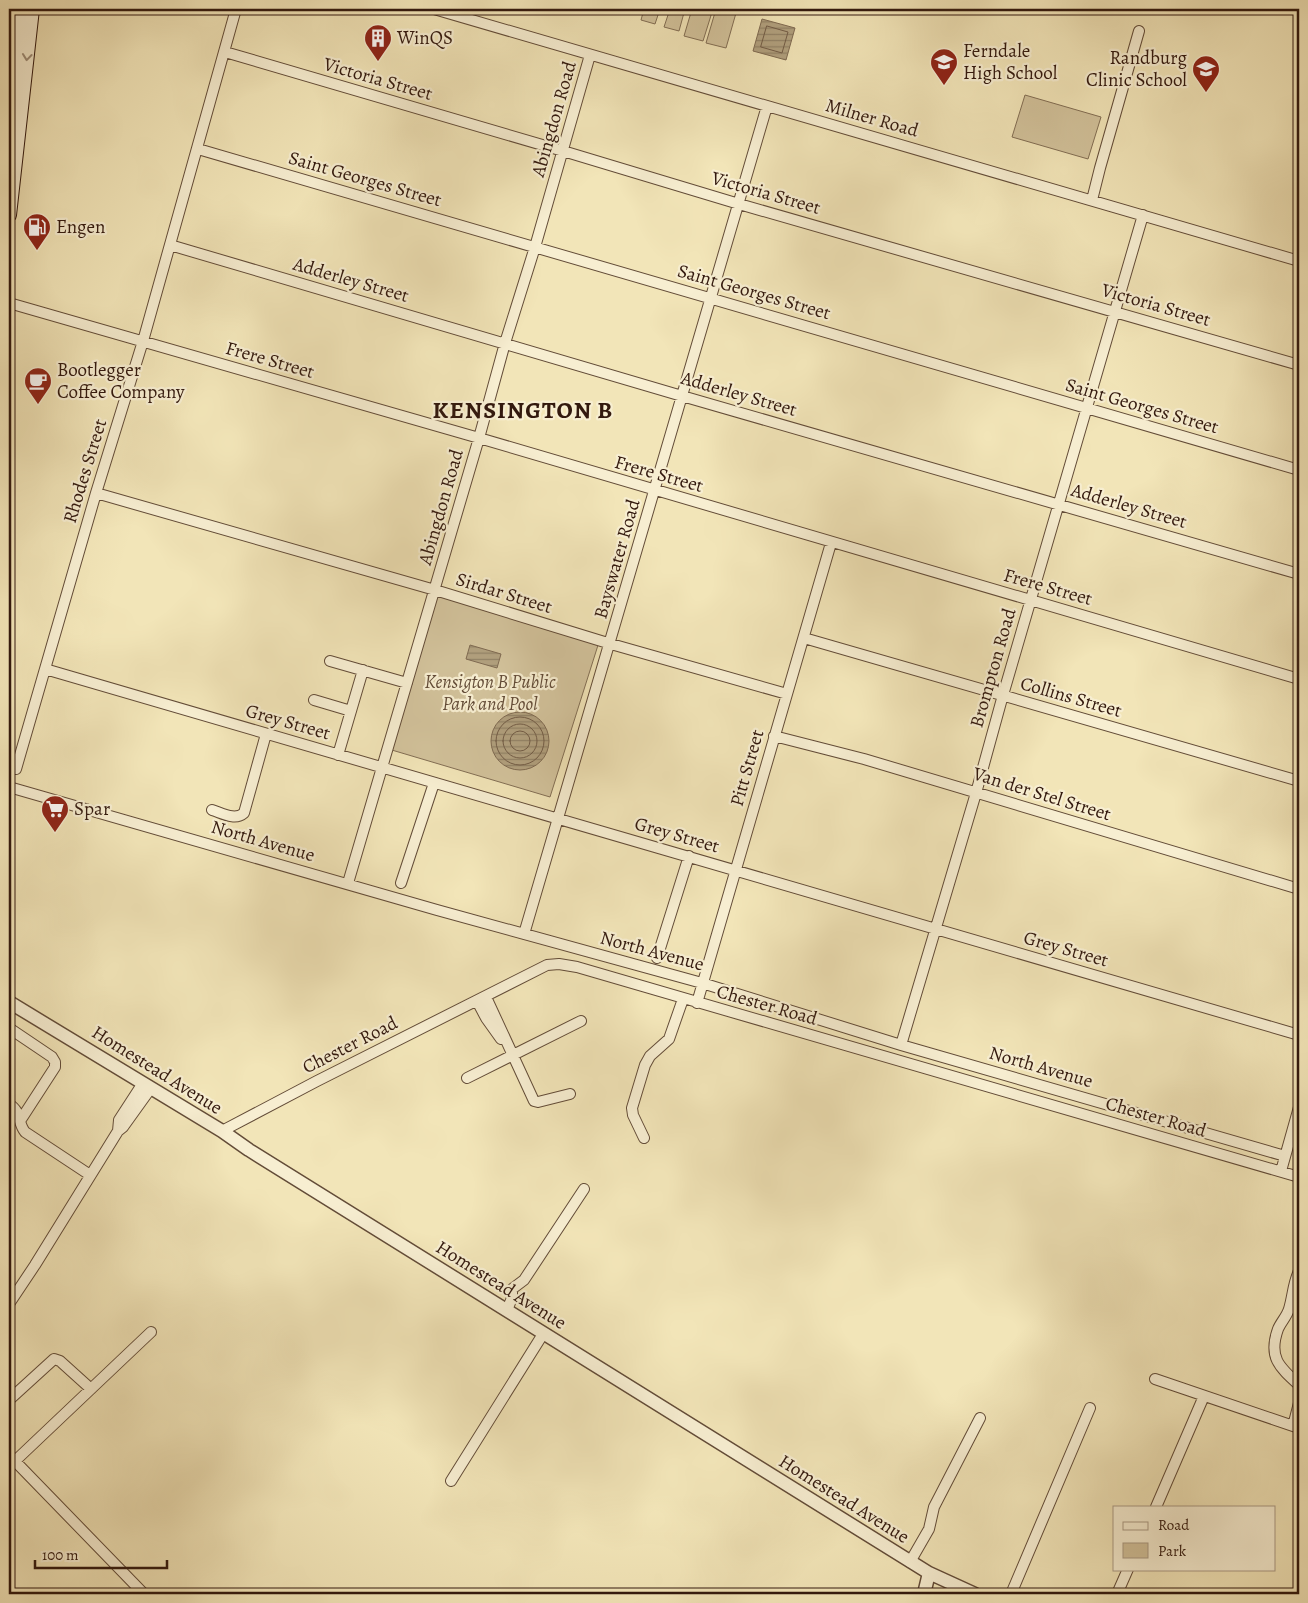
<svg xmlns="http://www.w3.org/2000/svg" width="1308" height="1603" font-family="Alegreya,serif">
	<defs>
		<pattern id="water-rules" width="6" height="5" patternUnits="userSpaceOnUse" patternTransform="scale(1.25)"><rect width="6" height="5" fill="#b1a07e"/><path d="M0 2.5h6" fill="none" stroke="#918266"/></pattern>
	</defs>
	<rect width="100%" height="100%" fill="#f2e5b8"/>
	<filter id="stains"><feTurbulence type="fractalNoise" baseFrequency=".004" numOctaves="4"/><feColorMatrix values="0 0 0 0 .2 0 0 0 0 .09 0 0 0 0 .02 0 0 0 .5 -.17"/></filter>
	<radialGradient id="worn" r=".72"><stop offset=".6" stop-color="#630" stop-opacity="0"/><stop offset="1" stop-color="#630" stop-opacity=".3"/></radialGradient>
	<path fill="#d2c29b" stroke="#826e54" d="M644,9H660L655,24L641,20Z
		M670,9H685L679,31L664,27Z
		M692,9H713L703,41L684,36Z
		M716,9L736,13L726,48L706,43Z
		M1025,95L1101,117L1088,159L1012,137Z
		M431,587L599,642L550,797L385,748Z"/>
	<path fill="url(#water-rules)" stroke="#7f6a51" d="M762,19L795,28L786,60L753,51Z
		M470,645L501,654L497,668L466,659Z
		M491 741a29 29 0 1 1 58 0a29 29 0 1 1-58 0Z"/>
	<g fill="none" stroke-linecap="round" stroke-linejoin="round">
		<path stroke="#725c46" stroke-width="1" d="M767,26L788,32L782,53L761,47Z
			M496 741a24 24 0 1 1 48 0a24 24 0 1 1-48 0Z
			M503 741a17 17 0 1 1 34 0a17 17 0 1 1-34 0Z
			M510 741a10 10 0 1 1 20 0a10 10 0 1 1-20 0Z"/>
		<g stroke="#634c38" stroke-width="12">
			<path id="minor" d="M434,9L1299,261
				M225,52L563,151L739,204L1299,365
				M198,149L1299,470
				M1092,200L1100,168L1139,31
				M170,245L682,396L1299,574
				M9,303L479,438L1299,679
				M96,493L435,590L611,644L787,694
				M804,638L1299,781
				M330,661L407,683
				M45,669L1299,1035
				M314,700L351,711
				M774,736L864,759L1299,889
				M338,755L363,670
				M16,769L96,493L143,341L236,9
				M9,787L437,910L702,983L901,1045L1285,1156
				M212,810C222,813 235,821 244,813L266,734
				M348,883L479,438L505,343L535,247L590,55
				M401,883L434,783
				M524,934L767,106
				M657,958L689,856
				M486,997L534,1101L538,1102L570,1094
				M477,1001L486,1018L501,1039
				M697,1003L831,543
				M9,1028L52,1057L55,1062V1067L20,1121
				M901,1045L976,793L1003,695L1143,215
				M467,1078L581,1021
				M9,1104C22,1112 17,1122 25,1132L90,1175
				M118,1131L119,1120L143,1083
				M222,1131L317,1081L547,965L559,964L577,967L1299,1177
				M644,1138L633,1115L632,1108L645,1065L650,1056L669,1039L683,999
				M1281,1171L1299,1107
				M1299,1271C1293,1283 1293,1296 1289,1309C1287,1316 1281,1322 1278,1329C1268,1357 1279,1367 1299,1385
				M9,1304L35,1265L118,1131L123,1127L151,1088
				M507,1310L512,1298V1289L524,1280L584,1189
				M1155,1379L1299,1428
				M9,1400L54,1359L60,1361L91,1389
				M1293,1426L1299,1403
				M9,1455L144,1594
				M15,1461L151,1332
				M451,1481L543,1334
				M1156,1507L1204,1396
				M910,1562L929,1529L934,1507L980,1418
				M1011,1594L1090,1408
				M1117,1594L1128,1569"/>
		</g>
		<g stroke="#634c38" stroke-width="15">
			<path id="tertiary" d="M9,1002L222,1131L249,1150L929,1573L975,1594
				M924,1594L929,1573"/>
		</g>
		<g stroke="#33190e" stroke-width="16">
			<path id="secondary" d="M9,95L18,9
				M9,215L32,9"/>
		</g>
		<use href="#minor" stroke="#f7eed1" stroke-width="10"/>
		<use href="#tertiary" stroke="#f7eed1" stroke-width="12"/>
		<use href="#secondary" stroke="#f7eed1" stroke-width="14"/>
	</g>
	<defs><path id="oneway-chevron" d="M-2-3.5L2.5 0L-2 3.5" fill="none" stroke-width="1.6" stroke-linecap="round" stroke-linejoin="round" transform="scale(1.25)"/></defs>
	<use stroke="#9f8e79" href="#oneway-chevron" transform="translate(27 57) rotate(96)"/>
	<defs>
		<g id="building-pin" transform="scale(1.4375)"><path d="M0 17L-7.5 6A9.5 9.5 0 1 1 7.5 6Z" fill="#8f2418" stroke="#f7eed1"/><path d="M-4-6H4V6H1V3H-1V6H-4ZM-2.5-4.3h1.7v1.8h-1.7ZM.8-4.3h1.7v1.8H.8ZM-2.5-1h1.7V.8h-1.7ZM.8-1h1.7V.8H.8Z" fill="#fff"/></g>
		<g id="school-pin" transform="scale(1.4375)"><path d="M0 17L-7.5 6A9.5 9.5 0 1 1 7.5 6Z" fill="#8f2418" stroke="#f7eed1"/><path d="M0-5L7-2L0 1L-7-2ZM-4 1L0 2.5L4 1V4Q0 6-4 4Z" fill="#fff"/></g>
		<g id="fuel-pin" transform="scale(1.4375)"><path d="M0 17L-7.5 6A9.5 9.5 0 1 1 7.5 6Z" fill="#8f2418" stroke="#f7eed1"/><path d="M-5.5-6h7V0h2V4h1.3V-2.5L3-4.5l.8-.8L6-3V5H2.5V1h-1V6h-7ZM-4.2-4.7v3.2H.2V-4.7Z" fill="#fff"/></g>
		<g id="cafe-pin" transform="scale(1.4375)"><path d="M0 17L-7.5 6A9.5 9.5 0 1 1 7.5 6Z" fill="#8f2418" stroke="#f7eed1"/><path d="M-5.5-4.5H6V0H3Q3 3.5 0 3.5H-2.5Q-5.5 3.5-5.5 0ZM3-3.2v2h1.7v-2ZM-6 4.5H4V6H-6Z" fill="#fff"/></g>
		<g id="supermarket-pin" transform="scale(1.4375)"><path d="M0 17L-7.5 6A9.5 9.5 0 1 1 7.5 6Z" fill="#8f2418" stroke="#f7eed1"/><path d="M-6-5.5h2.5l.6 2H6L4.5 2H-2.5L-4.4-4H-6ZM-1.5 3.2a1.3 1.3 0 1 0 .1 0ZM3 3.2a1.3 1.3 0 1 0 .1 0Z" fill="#fff"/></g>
	</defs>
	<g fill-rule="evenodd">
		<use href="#building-pin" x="378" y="38"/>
		<use href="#school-pin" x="944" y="62"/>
		<use href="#school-pin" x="1206" y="69"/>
		<use href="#fuel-pin" x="37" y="227"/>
		<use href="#cafe-pin" x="38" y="381"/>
		<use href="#supermarket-pin" x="55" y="809"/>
	</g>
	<g text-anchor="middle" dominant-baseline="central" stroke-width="4.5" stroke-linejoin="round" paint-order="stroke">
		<g font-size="19" fill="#33190e" stroke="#f7eed1" text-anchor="start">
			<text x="397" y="38">WinQS</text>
			<text x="963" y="51">Ferndale<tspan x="963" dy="22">High School</tspan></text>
			<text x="1187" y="58" text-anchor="end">Randburg<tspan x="1187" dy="22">Clinic School</tspan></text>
			<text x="56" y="227">Engen</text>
			<text x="57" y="370">Bootlegger<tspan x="57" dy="22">Coffee Company</tspan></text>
			<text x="74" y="809">Spar</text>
		</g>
		<g font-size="19" fill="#33190e" stroke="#f7eed1">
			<text transform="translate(378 79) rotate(16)">Victoria Street</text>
			<text transform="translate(872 118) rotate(16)">Milner Road</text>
			<text transform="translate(554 119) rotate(-74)">Abingdon Road</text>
			<text transform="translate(365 179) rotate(16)">Saint Georges Street</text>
			<text transform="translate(766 193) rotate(16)">Victoria Street</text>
			<text transform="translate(351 280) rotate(16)">Adderley Street</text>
			<text transform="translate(754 292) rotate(16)">Saint Georges Street</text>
			<text transform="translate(1156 305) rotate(16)">Victoria Street</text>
			<text transform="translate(270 360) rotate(16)">Frere Street</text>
			<text transform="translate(739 394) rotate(16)">Adderley Street</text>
			<text transform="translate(1142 406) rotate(16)">Saint Georges Street</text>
			<text transform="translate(85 471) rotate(-73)">Rhodes Street</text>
			<text transform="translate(659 474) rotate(16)">Frere Street</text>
			<text transform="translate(1129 506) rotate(16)">Adderley Street</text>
			<text transform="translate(441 507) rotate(-74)">Abingdon Road</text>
			<text transform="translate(617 559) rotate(-74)">Bayswater Road</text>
			<text transform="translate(1048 587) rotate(16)">Frere Street</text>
			<text transform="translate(504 593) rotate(17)">Sirdar Street</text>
			<text transform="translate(993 668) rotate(-74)">Brompton Road</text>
			<text transform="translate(1071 697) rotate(16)">Collins Street</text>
			<text transform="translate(288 722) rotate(16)">Grey Street</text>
			<text transform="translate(747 768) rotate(-74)">Pitt Street</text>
			<text transform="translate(1042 794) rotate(17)">Van der Stel Street</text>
			<text transform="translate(677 835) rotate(16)">Grey Street</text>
			<text transform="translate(263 841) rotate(16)">North Avenue</text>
			<text transform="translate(1066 949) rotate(16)">Grey Street</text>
			<text transform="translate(652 951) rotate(15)">North Avenue</text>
			<text transform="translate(767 1005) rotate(16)">Chester Road</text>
			<text transform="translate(350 1045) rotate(-27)">Chester Road</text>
			<text transform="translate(1041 1067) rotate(16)">North Avenue</text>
			<text transform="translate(157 1070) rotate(32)">Homestead Avenue</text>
			<text transform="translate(1156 1117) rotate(16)">Chester Road</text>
			<text transform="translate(501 1285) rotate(32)">Homestead Avenue</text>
			<text transform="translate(844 1499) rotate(32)">Homestead Avenue</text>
		</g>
		<g font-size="19" font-style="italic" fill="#634c38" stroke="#f7eed1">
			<text x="490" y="682">Kensigton B Public<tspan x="490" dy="22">Park and Pool</tspan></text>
		</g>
		<g font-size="24" font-weight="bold" letter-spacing="1" fill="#33190e" stroke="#f7eed1">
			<text x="523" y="410">KENSINGTON B</text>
		</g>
	</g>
	<rect width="1308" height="1603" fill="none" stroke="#f2e5b8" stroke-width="30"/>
	<rect x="10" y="10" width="1288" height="1583" fill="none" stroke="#33190e" stroke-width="2.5"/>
	<rect x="15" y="15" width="1278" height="1573" fill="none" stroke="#33190e"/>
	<rect x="1113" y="1506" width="162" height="65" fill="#f7eed1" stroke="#a99983"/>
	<rect x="1123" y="1522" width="25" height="8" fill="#f7eed1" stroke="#a99983"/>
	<text x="1158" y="1530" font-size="15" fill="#33190e">Road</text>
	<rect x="1123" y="1543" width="25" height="15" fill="#d2c29b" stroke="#a99983"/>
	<text x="1158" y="1556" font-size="15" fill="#33190e">Park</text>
	<path d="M35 1560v8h132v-8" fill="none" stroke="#33190e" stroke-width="2.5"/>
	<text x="42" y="1560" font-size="15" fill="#33190e" stroke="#f7eed1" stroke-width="4" paint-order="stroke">100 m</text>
	<rect width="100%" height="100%" filter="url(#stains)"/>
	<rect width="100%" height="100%" fill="url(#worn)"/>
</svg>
